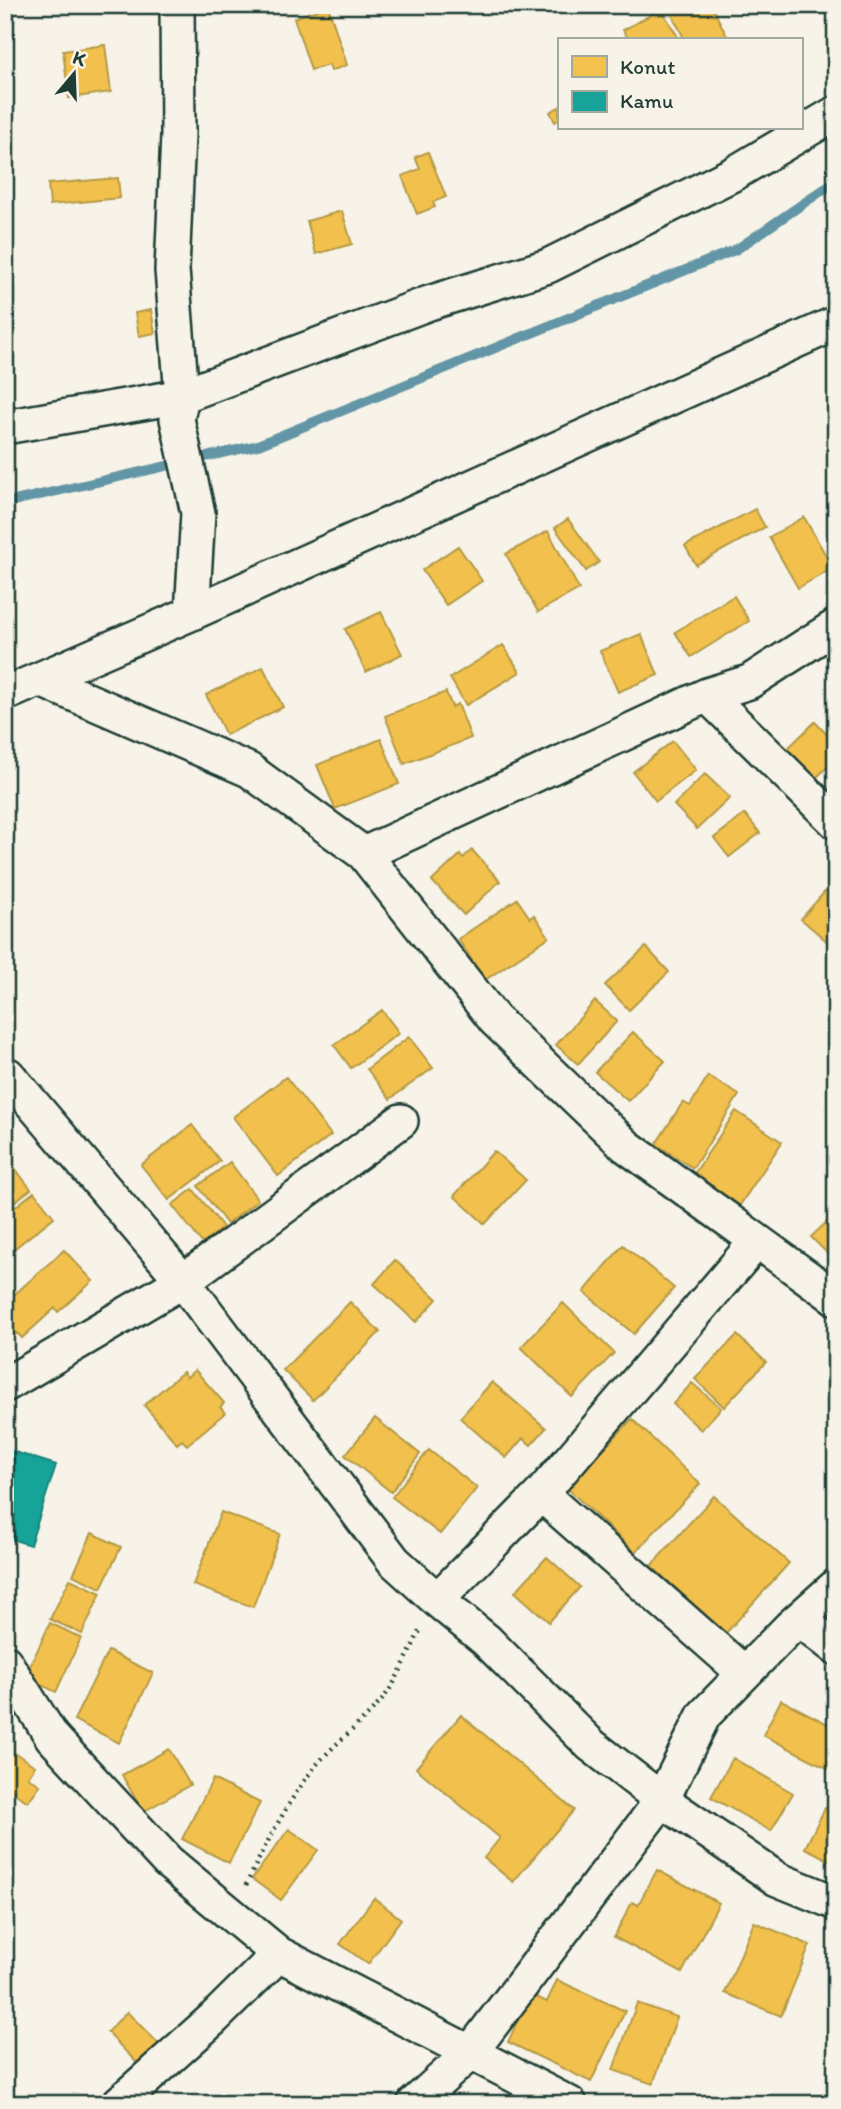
<svg xmlns="http://www.w3.org/2000/svg" width="841" height="2109" font-family="Itim,sans-serif">
	<rect width="100%" height="100%" fill="#f7f3e8"/>
	<filter id="ink" filterUnits="userSpaceOnUse"><feTurbulence type="fractalNoise" baseFrequency=".0143" numOctaves="2"/><feDisplacementMap in="SourceGraphic" scale="14" xChannelSelector="R" yChannelSelector="G"/><feConvolveMatrix kernelMatrix="1 2 1 2 8 2 1 2 1" color-interpolation-filters="sRGB"/></filter>
	<g filter="url(#ink)">
		<path fill="#f2c14e" stroke="#b39946" stroke-width="2" d="M672,5H711L729,40H685L668,7Z
			M328,6L347,65L331,71L329,65L311,70L294,18Z
			M661,9L680,40H629L623,30Z
			M105,45L111,92L69,98L63,51Z
			M559,107V120L555,122L550,112Z
			M428,152L446,197L433,202L435,207L417,214L402,176L420,169L415,157Z
			M118,178L120,198L50,205L48,184Z
			M342,211L352,244L316,254L307,221Z
			M151,310L155,333L139,336L135,313Z
			M755,509L765,527L696,565L685,546Z
			M804,517L833,568L798,588L769,537Z
			M568,519L599,562L586,571L555,528Z
			M548,531L579,589L538,612L506,554Z
			M458,546L482,581L446,605L422,570Z
			M734,596L749,621L691,657L675,632Z
			M381,612L402,654L366,672L345,629Z
			M641,634L658,675L618,692L600,651Z
			M503,645L520,672L466,705L450,678Z
			M263,667L283,707L226,735L206,695Z
			M446,692L452,707L458,704L471,738L404,764L385,716Z
			M815,722L836,744V759L815,779L786,750Z
			M381,739L399,784L335,809L317,765Z
			M673,741L696,770L656,801L633,772Z
			M705,774L730,798L697,829L674,805Z
			M745,814L760,833L729,857L714,838Z
			M472,850L500,881L464,915L432,881L460,855L463,858Z
			M827,889L836,896V949L801,919Z
			M517,899L530,918L534,915L549,937L485,980L458,939Z
			M646,947L669,972L629,1010L605,985Z
			M595,1001L617,1021L578,1064L556,1045Z
			M382,1010L399,1033L351,1068L334,1045Z
			M633,1032L665,1061L628,1101L595,1072Z
			M409,1037L433,1068L390,1099L367,1069Z
			M708,1076L739,1095L693,1168L656,1144L683,1102L690,1106Z
			M286,1077L331,1135L278,1176L233,1117Z
			M736,1111L782,1142L740,1205L694,1174Z
			M192,1125L220,1161L169,1200L141,1165Z
			M494,1151L526,1180L485,1224L454,1196Z
			M10,1162L31,1189L5,1209V1165Z
			M230,1162L258,1200L227,1224L198,1186Z
			M193,1189L223,1227L203,1244L172,1205Z
			M34,1192L54,1217L5,1256V1215Z
			M836,1213V1262L811,1237Z
			M623,1245L674,1288L634,1334L584,1292Z
			M64,1250L93,1281L58,1312L55,1308L22,1338L17,1333L5,1344V1303Z
			M395,1260L437,1299L416,1322L374,1284Z
			M350,1302L380,1332L313,1400L283,1370Z
			M563,1303L614,1353L572,1397L521,1347Z
			M737,1335L766,1362L724,1407L695,1379Z
			M195,1370L224,1403L220,1407L225,1413L187,1445L182,1440L177,1444L144,1405L183,1372L187,1377Z
			M492,1382L546,1428L531,1445L523,1438L506,1458L460,1418Z
			M692,1383L721,1408L701,1430L673,1404Z
			M375,1418L420,1454L391,1492L345,1455Z
			M632,1419L700,1484L635,1552L567,1488Z
			M429,1450L477,1488L440,1534L392,1497Z
			M714,1496L789,1563L726,1633L651,1566Z
			M221,1512L280,1534L253,1607L193,1585Z
			M92,1533L121,1547L101,1588L73,1575Z
			M547,1557L580,1587L549,1622L515,1592Z
			M70,1579L101,1593L82,1634L50,1619Z
			M50,1623L81,1638L56,1692L25,1677Z
			M108,1651L153,1673L119,1743L74,1720Z
			M781,1700L836,1728L835,1772L763,1735Z
			M461,1715L574,1810L513,1882L484,1858L500,1838L416,1768Z
			M7,1748L35,1766L28,1777L40,1785L28,1802L5,1787Z
			M169,1749L190,1785L143,1812L122,1775Z
			M733,1758L793,1793L771,1831L711,1797Z
			M213,1779L260,1803L229,1863L182,1839Z
			M825,1808L836,1814V1851L831,1861L805,1848Z
			M289,1829L318,1850L281,1900L252,1879Z
			M657,1870L719,1903L682,1973L614,1937L632,1902L638,1905Z
			M374,1898L401,1919L368,1964L340,1944Z
			M754,1922L810,1945L781,2016L725,1993Z
			M557,1980L625,2011L591,2082L508,2042L530,1994L547,2002Z
			M637,2003L677,2017L653,2084L613,2070Z
			M836,2010V2034L827,2031Z
			M127,2012L159,2044L138,2064L107,2032Z"/>
		<path fill="#17a398" stroke="#19847a" stroke-width="2" d="M5,1449L56,1465L30,1545L5,1537Z"/>
		<g fill="none" stroke-linecap="round" stroke-linejoin="round">
			<path stroke="#6295a5" stroke-width="10" d="M5,503L258,445L737,249L836,181"/>
			<g stroke="#1f3d34" stroke-width="38">
				<path id="minor" d="M177,5L178,135L172,270L182,396L177,419L198,513L192,613
					M5,427L182,396L429,303L548,266L733,174L836,113
					M41,680L249,770L364,854L495,1020L626,1146L836,1298
					M5,694L192,613L836,323
					M707,695L836,822
					M364,854L707,695L749,682L836,626
					M8,1075L183,1281L394,1561L437,1600L541,1494L757,1241
					M5,1385L183,1281L401,1121
					M541,1494L744,1673
					M437,1600L486,1640L591,1745L662,1800L777,1879L836,1903
					M799,1619L836,1648
					M5,1662L52,1737L168,1862L279,1954L570,2104
					M118,2104L214,2018L279,1954
					M414,2104L470,2053L662,1800L704,1715L790,1627L836,1586"/>
			</g>
			<path stroke="#1f3d34" stroke-width="4.5" stroke-dasharray="2 5" stroke-linecap="butt" d="M246,1885C265,1846 284,1808 310,1773C331,1745 360,1726 382,1700C398,1680 409,1652 421,1629"/>
			<use href="#minor" stroke="#f7f3e8" stroke-width="33"/>
		</g>
	</g>
	<rect width="841" height="2109" fill="none" stroke="#f7f3e8" stroke-width="28"/>
	<rect x="14" y="14" width="813" height="2081" fill="none" stroke="#1f3d34" stroke-width="2.5" filter="url(#ink)"/>
	<rect x="558" y="38" width="245" height="91" fill="#f7f3e8" stroke="#a1aaa0" stroke-width="2"/>
	<rect x="572" y="56" width="35" height="21" fill="#f2c14e" stroke="#a1aaa0" stroke-width="2"/>
	<text x="620" y="74" font-size="21" fill="#1f3d34">Konut</text>
	<rect x="572" y="91" width="35" height="21" fill="#17a398" stroke="#a1aaa0" stroke-width="2"/>
	<text x="620" y="108" font-size="21" fill="#1f3d34">Kamu</text>
	<g transform="translate(74 74) rotate(19)" stroke="#f7f3e8" stroke-width="5" paint-order="stroke">
	<path d="M0-5L12 26L0 18L-12 26Z" fill="#1f3d34"/>
	<text y="-10" font-size="19" font-weight="bold" text-anchor="middle" fill="#1f3d34">K</text>
	</g>
</svg>
